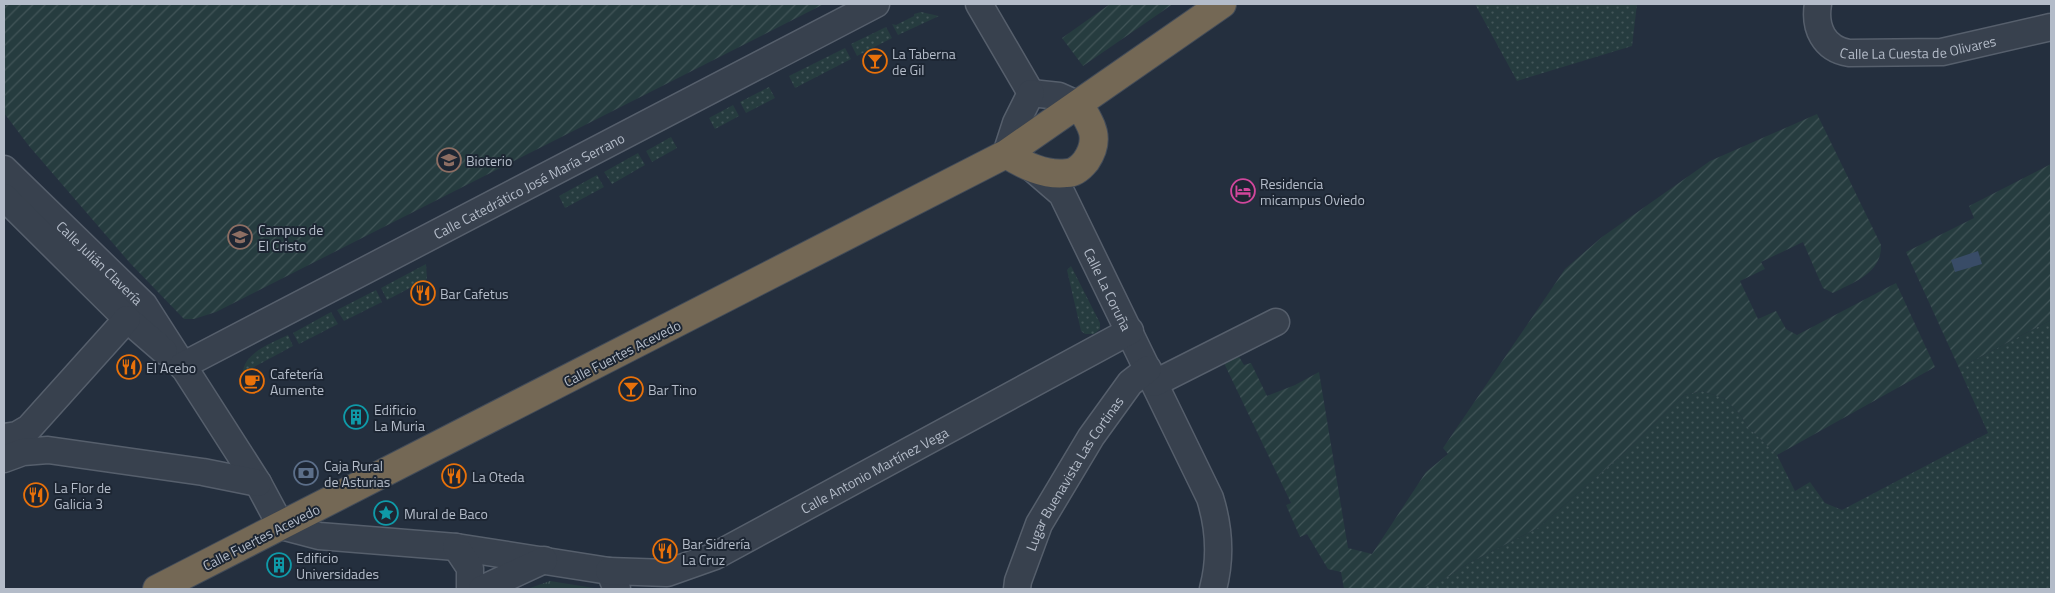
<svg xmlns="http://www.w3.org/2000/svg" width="2055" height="593" font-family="'Titillium Web',sans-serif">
	<defs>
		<pattern id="grass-dots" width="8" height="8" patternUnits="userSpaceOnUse" patternTransform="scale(1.25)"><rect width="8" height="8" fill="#263c3f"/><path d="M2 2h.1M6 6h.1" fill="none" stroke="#435659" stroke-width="1.8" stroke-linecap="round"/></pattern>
		<pattern id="park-tufts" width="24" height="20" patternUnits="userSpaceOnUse" patternTransform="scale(1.25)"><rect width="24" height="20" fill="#263c3f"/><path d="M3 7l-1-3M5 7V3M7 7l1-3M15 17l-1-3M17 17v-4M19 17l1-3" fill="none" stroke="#435659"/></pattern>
		<pattern id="garden-furrows" width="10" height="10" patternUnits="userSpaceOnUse" patternTransform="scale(1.25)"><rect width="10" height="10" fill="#263c3f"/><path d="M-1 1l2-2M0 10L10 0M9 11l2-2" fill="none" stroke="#435659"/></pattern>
	</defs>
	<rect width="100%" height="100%" fill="#242f3e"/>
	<path fill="url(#grass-dots)" d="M1475,4H1637L1632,46L1517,81Z
		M921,12L939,16L898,35L892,24L896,25L914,16V14Z
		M886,27L892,38L857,56L851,44Z
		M845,48L851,59L795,88L789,76Z
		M769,87L775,98L746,113L740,102Z
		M733,105L739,116L715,129L709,118Z
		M671,137L677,148L652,162L646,151Z
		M638,153L645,165L612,184L604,172Z
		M597,175L604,187L565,208L559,196Z
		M426,264L427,279L387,300L381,288Z
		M1071,266L1100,323V329L1094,334H1085L1081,331L1067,270Z
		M376,290L382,302L344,321L337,310Z
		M331,312L338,324L299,344L293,333Z
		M2051,320V589H1418L1443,580L1469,563L1538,528L1623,454L1684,395L1702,391L1724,398L1739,413L1749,428L1777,455L1795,491L1810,482L1825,503L1842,510L1988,433L1959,368Z
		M288,335L293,346L243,373C243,353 272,343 288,335Z"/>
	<path fill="url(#park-tufts)" d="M550,581L594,588V589H527Z"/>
	<path fill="url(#garden-furrows)" d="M4,4H824L216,312L194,319H184L130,263L29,146L4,113Z
		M1110,4H1173L1083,66L1062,38Z
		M1817,114L1881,245C1882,273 1854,282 1833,293L1823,288L1803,242L1761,262L1765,269L1740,281L1758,319L1776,311L1786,329L1797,335L1896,283L1935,367L1777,455L1749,428L1739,413L1724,398L1702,391L1684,395L1623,454L1538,528L1469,563L1443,580L1418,589H1344L1341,572L1328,569L1307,534L1300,537L1286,505L1291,503L1223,361L1238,355L1244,365L1251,363L1267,396L1295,385L1319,372L1348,548L1372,554L1426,472L1448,454L1443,448L1565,269L1602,237L1710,161Z
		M2051,164V320L1959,368L1906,252L1974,218L1969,206Z"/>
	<path fill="#394c67" d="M1978,251L1982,264L1955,272L1951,260Z"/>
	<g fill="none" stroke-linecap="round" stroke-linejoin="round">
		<g stroke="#565f6c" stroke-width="29">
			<g id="minor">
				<path d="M979,4L1031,93"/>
				<path id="s1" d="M1818,4C1814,28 1824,49 1849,53L1942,52L2051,27"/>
				<path d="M1031,93L1059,96L1079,105"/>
				<path d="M1006,154L1016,123L1031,93"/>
				<path id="s2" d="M4,169L144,305L258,483L281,526L319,536L456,547L609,571L617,589"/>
				<path id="s3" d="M1033,169L1062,194L1210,498C1219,527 1221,559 1213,589"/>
				<path d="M4,197L127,319L164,351"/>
				<path id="s4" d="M182,366L876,4"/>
				<path d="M1155,383L1276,322"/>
				<path d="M4,437L17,435L29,428L127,319"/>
				<path d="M4,459L23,452L48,450L203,472L258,483"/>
				<path d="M456,547L470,568V589"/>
				<path id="s5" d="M609,571L667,573L715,556L1130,331"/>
				<path d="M482,589L544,560"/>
				<path id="s6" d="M1017,589L1018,581L1039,524L1091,437L1130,383L1148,369"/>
			</g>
		</g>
		<g stroke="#434c59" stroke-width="30">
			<path id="highway" d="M1006,154C1024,165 1045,176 1067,173C1075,173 1082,166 1086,161C1101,139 1092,125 1079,105
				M157,589L1006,154L1222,4"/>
		</g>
		<use href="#minor" stroke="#38414e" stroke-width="26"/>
		<use href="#highway" stroke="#746855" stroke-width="28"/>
	</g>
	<defs>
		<g id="bar-ring" transform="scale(1.25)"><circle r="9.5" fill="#1d2633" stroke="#e8710a" stroke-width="1.5"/><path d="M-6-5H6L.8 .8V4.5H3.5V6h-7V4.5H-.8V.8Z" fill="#e8710a"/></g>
		<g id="university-ring" transform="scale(1.25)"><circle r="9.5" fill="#1d2633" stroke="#8d6e63" stroke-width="1.5"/><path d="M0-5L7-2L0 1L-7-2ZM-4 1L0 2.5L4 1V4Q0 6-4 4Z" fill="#8d6e63"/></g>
		<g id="hotel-ring" transform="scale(1.25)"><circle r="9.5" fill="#1d2633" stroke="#d1479c" stroke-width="1.5"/><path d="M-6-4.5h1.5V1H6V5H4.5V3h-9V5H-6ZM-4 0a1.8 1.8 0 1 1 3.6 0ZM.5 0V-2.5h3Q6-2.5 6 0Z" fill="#d1479c"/></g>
		<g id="restaurant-ring" transform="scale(1.25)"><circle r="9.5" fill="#1d2633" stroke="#e8710a" stroke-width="1.5"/><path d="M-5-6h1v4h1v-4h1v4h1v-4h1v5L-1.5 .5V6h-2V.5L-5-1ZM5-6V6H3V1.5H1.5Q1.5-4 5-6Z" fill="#e8710a"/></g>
		<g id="cafe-ring" transform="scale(1.25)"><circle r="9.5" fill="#1d2633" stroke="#e8710a" stroke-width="1.5"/><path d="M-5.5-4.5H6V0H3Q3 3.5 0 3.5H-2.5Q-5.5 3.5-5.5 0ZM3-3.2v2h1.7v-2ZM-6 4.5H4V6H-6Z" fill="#e8710a"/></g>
		<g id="building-ring" transform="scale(1.25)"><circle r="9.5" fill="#1d2633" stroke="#0f9aa8" stroke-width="1.5"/><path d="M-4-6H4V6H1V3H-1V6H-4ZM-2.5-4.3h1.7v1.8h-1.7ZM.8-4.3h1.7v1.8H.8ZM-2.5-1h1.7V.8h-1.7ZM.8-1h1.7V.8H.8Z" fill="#0f9aa8"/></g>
		<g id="bank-ring" transform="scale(1.25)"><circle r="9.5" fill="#1d2633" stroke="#5c6f8a" stroke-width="1.5"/><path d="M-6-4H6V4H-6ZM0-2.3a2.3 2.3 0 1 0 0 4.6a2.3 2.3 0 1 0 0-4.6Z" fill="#5c6f8a"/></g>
		<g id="sight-ring" transform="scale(1.25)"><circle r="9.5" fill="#1d2633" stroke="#0f9aa8" stroke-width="1.5"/><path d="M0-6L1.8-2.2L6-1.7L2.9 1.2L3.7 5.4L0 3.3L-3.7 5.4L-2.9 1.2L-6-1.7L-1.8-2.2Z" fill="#0f9aa8"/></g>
	</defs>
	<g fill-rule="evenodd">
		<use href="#bar-ring" x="875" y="61"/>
		<use href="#university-ring" x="449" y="160"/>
		<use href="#hotel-ring" x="1243" y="191"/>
		<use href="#university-ring" x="240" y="237"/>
		<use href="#restaurant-ring" x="423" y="293"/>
		<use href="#restaurant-ring" x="129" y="367"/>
		<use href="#cafe-ring" x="252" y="381"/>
		<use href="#bar-ring" x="631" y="389"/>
		<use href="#building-ring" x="356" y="417"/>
		<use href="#bank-ring" x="306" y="473"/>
		<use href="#restaurant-ring" x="454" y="476"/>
		<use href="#restaurant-ring" x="36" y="495"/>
		<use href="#sight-ring" x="386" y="513"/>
		<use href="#restaurant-ring" x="665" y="551"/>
		<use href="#building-ring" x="279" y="565"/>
	</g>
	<g text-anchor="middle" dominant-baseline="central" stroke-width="4" stroke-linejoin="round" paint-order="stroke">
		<g font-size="14" fill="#b4bcc9" stroke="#1d2633">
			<text stroke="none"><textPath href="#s1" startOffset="135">Calle La Cuesta de Olivares</textPath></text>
			<text stroke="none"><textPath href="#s4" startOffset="391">Calle Catedrático José María Serrano</textPath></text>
			<text stroke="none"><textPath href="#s2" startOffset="134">Calle Julián Clavería</textPath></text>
			<text stroke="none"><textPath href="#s3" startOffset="144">Calle La Coruña</textPath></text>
			<text transform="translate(622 353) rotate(-27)">Calle Fuertes Acevedo</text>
			<text stroke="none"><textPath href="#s5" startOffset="290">Calle Antonio Martínez Vega</textPath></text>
			<text stroke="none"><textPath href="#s6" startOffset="130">Lugar Buenavista Las Cortinas</textPath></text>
			<text transform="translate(261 537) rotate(-27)">Calle Fuertes Acevedo</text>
		</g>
		<g font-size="14" fill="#b4bcc9" stroke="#1d2633" text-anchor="start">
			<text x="892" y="53">La Taberna<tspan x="892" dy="16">de Gil</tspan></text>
			<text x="466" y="160">Bioterio</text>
			<text x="1260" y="183">Residencia<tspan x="1260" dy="16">micampus Oviedo</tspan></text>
			<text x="258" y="229">Campus de<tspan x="258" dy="16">El Cristo</tspan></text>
			<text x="440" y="293">Bar Cafetus</text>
			<text x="146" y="367">El Acebo</text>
			<text x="270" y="373">Cafetería<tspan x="270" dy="16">Aumente</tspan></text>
			<text x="648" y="389">Bar Tino</text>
			<text x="374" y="409">Edificio<tspan x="374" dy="16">La Muria</tspan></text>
			<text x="324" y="465">Caja Rural<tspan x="324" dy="16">de Asturias</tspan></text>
			<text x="472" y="476">La Oteda</text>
			<text x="54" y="487">La Flor de<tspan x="54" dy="16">Galicia 3</tspan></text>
			<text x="404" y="513">Mural de Baco</text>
			<text x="682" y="543">Bar Sidrería<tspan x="682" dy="16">La Cruz</tspan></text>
			<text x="296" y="557">Edificio<tspan x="296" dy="16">Universidades</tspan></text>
		</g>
	</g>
	<rect width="2055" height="593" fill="none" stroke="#b4bcc9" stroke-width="10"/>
</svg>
